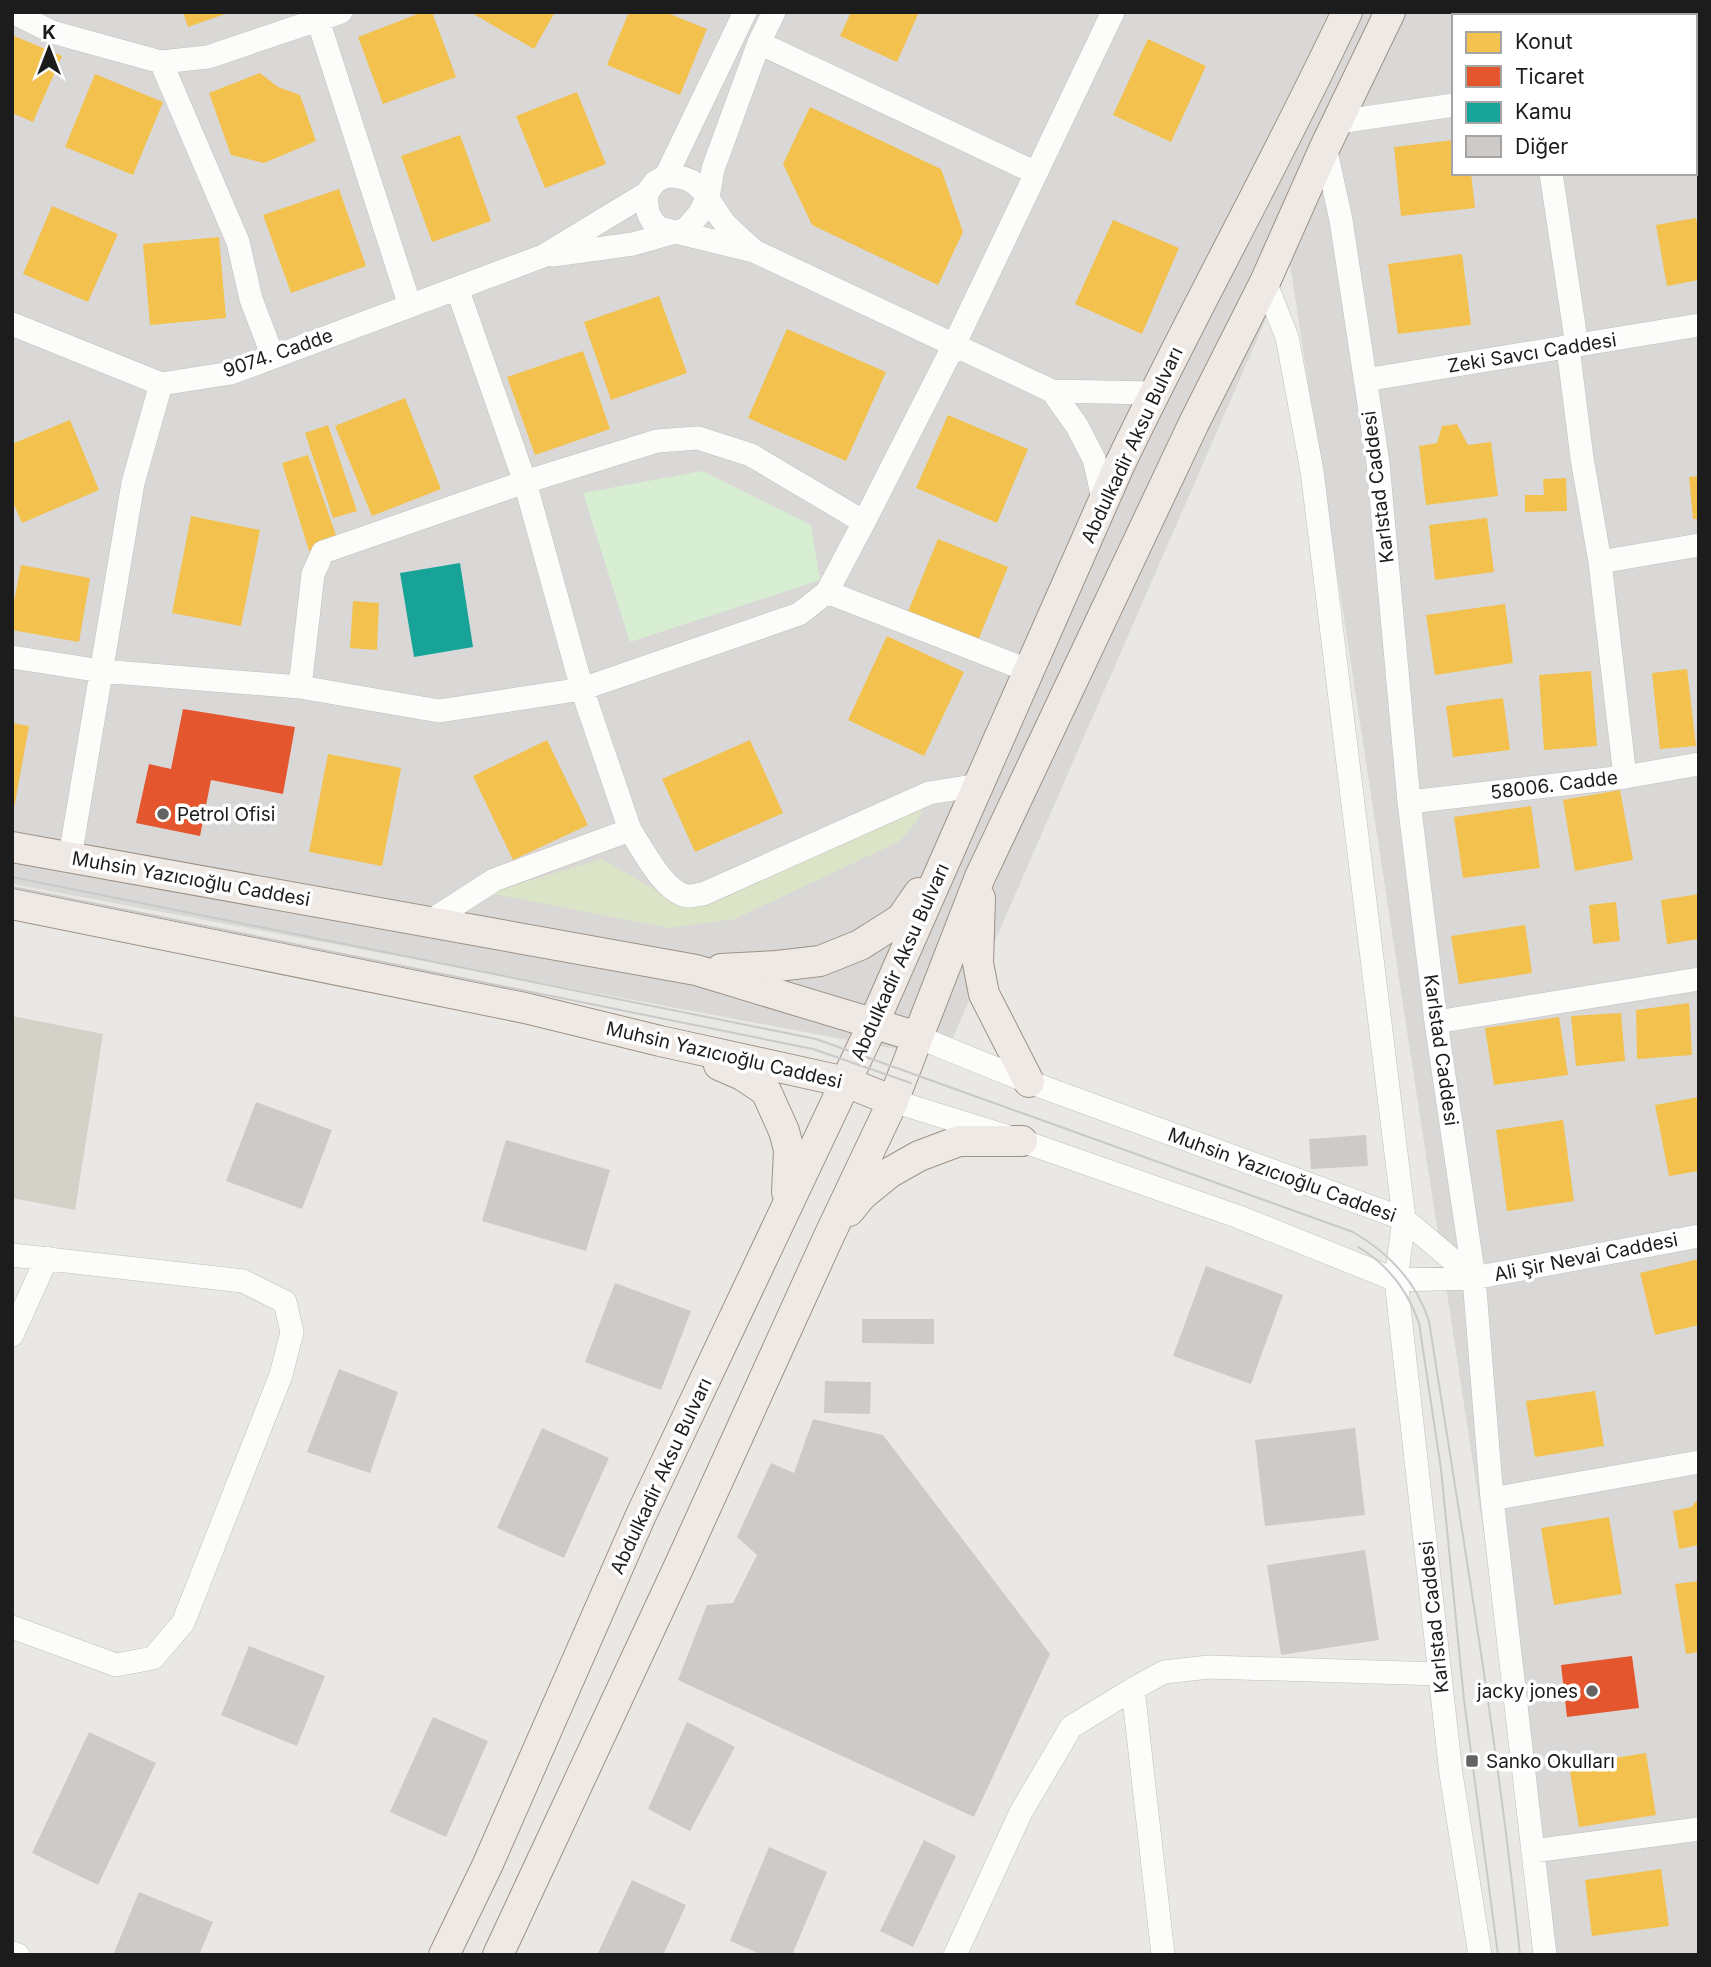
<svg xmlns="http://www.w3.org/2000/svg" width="1711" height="1967" font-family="Inter,sans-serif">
	<rect width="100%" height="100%" fill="#eae8e5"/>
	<path fill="#d9d8d7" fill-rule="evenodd" d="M12,12H1699V1955H1548L1290,264L944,1058L12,884ZM1454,16H1695V173H1454Z"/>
	<path fill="#d3d1c8" d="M12,1016L103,1034L75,1210L12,1198Z"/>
	<path fill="#dbe4c7" d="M928,800L917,821L900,841L735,919L669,928L488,893L602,859L673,900Z"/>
	<path fill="#d7eed3" d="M702,471L811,525L820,580L630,642L583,493Z"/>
	<path fill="#f2c14e" d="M183,12H228V13L188,27Z
		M423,12H432L456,77L383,104L358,37Z
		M470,12H555L534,49Z
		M629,12H665L707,29L680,95L607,65Z
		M851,12H919L897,62L840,36Z
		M1501,12H1615L1623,16H1499Z
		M12,35L62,56L33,122L12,113Z
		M1148,39L1206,66L1171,142L1113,115Z
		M260,73L278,87L300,95L316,141L264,163L231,155L209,93Z
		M95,74L163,102L133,175L65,147Z
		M577,92L606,164L545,188L516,116Z
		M810,107L941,169L963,232L938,285L812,225L783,164Z
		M460,135L491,221L432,242L401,156Z
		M1454,140V173H1471L1475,208L1401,216L1394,147Z
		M339,189L366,266L291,293L263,215Z
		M52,206L118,234L88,302L23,274Z
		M1696,218L1699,233V280L1667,286L1656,225Z
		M1113,220L1179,248L1142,334L1075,304Z
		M219,237L226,318L150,325L143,244Z
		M1462,254L1471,325L1398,334L1388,264Z
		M659,296L687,373L611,400L584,322Z
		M787,329L886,372L846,461L748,418Z
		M583,351L610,429L535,455L507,377Z
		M405,398L441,489L372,516L335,426Z
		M948,415L1028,449L997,523L916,488Z
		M70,420L99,490L22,523L12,500V444Z
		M1457,424L1468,445L1491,442L1498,496L1426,505L1419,446L1437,443L1442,426Z
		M328,425L357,511L333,518L305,433Z
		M308,455L338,541L309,551L282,463Z
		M1699,476V519H1693L1689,477Z
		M1566,478L1567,511L1525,512V495H1544L1543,479Z
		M191,516L260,530L241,626L172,613Z
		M1487,518L1494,572L1435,580L1429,525Z
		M938,539L1008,567L977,643L907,614Z
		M21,565L90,578L79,642L12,630V612Z
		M353,601L379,603L377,650L350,648Z
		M1505,604L1513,663L1435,675L1426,615Z
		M887,636L964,672L924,756L848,720Z
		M1687,669L1696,746L1660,749L1652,673Z
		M1591,671L1597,746L1544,750L1539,675Z
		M1503,698L1510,750L1453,757L1446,706Z
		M12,723L29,726L14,808H12Z
		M547,740L588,825L513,860L473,776Z
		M750,740L783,813L695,852L662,779Z
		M328,754L401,768L382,866L309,852Z
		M1620,790L1633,860L1575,871L1563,800Z
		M1531,806L1540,868L1463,878L1454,817Z
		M1699,894V939L1667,944L1661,900Z
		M1616,902L1620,941L1593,944L1589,905Z
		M1525,925L1532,973L1459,984L1451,936Z
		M1689,1003L1692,1055L1637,1059L1636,1010Z
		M1621,1013L1625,1061L1576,1066L1571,1016Z
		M1559,1017L1568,1075L1494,1085L1485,1028Z
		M1699,1097V1171L1669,1176L1655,1105Z
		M1563,1120L1574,1201L1507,1211L1496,1130Z
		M1699,1259V1325L1655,1335L1640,1273Z
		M1595,1391L1604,1446L1535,1457L1526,1401Z
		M1699,1500V1545L1679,1549L1673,1511L1692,1507L1694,1503Z
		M1609,1517L1622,1594L1554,1605L1541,1528Z
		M1699,1581V1652L1686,1654L1675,1584Z
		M1646,1753L1656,1815L1579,1827L1569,1765Z
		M1661,1869L1669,1926L1592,1936L1585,1880Z"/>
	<path fill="#e4572e" d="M183,709L295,727L283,794L211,780L200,836L136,823L149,764L171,769Z
		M1632,1656L1639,1708L1567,1717L1561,1665Z"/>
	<path fill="#17a398" d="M460,563L473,647L414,657L400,573Z"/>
	<path fill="#cdcac8" d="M256,1102L332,1130L302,1209L226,1181Z
		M1366,1135L1368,1166L1311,1169L1309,1139Z
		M506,1140L610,1170L586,1251L482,1221Z
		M1206,1266L1283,1295L1251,1384L1173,1356Z
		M615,1283L691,1311L661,1390L585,1362Z
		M862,1319H934V1344L862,1343Z
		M339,1369L398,1392L370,1473L307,1452Z
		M825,1381L871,1382L870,1414L824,1413Z
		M813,1419L883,1435L1050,1654L974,1817L678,1680L707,1605L733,1603L757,1555L737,1537L771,1463L794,1473Z
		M542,1428L609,1458L564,1558L497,1528Z
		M1355,1428L1365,1515L1265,1526L1255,1440Z
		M1365,1550L1379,1640L1281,1655L1267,1565Z
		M249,1646L325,1676L297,1746L221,1715Z
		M433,1717L488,1741L446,1837L390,1812Z
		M687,1722L735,1747L690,1831L648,1809Z
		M89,1732L156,1763L98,1885L32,1853Z
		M924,1840L956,1856L913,1947L880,1931Z
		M769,1847L827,1872L792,1955H763L730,1941Z
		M632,1880L686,1905L663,1955H597Z
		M139,1892L213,1922L199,1955H113Z"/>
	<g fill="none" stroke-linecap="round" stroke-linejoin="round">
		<g stroke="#c0bfbd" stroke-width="24">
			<path id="minor" d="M12,12L52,32L161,62L208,57L341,12
				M1676,16L1678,12
				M318,20L410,306
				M759,43L1036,173
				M161,62L238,242L251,299L273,357
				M1695,102H1699
				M1338,122L1454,105
				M1325,147L1341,220L1378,463L1409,802L1436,1022L1474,1278L1492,1499L1545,1955
				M1551,173L1577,346
				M666,176C705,175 706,202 727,226C735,234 744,241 752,249
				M647,193C646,209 647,217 659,228L754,251L1052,391L1153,393
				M553,255L633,244L686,229L699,214L708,198L713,169L759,43L774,12
				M1265,282L1287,337L1312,471L1403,1210L1404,1219L1396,1280L1451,1774L1480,1955
				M12,324L161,384L231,373L543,256L647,193L655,182L666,176L745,12
				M1568,348L1582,458L1600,562L1625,777
				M1365,380L1699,325
				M1052,391L1077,426L1094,459L1104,502
				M1600,562L1699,545
				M827,592L1030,671
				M12,657L101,671L300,687L439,711L582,689L799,614L827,592L864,522L954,345L1113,12
				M300,687L313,574L323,552L525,482L657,441L698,438L751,455L864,522
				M1409,802L1625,777L1699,764
				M630,830C642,848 663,891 687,896C691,897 699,894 703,894L929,793L979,785
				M70,857L133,483L161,384
				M429,922L494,880L630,830L582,689L525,482L457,288
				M1436,1022L1699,979
				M918,1037L1029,1082L1404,1219L1474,1278
				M893,1101L1022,1141L1239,1217L1396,1280L1474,1278L1699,1236
				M12,1255L243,1281L285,1302L292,1332L281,1375L183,1623L153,1658L116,1665L12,1627
				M12,1335L47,1258
				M1492,1499L1699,1462
				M1133,1689L1163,1955
				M1533,1851L1699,1829
				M12,1953L18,1955
				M955,1955L1021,1812L1071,1727L1133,1689L1164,1672L1209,1667L1440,1674"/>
		</g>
		<g stroke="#9d9285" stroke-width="32">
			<path id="major" d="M12,847L696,970L918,1037
				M980,898L978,963L984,994L1029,1082
				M12,904L525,1008L660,1041L846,1082L893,1101
				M721,969L777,966L820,961L860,945L901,919L919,893
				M719,1065L742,1075L766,1091L784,1131L789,1150L787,1192
				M849,1211L862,1195L889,1173L919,1156L959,1141H1022
				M444,1955L487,1866L641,1515L874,1022L1119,466C1192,313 1275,165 1347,12
				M498,1955L681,1562L829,1236L893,1101L980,877L1194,423L1265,282L1325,147L1390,12"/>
		</g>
		<use href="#minor" stroke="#fcfcfb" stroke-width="23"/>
		<use href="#major" stroke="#eee9e5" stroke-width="30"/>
		<path stroke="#c9c9c8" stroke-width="2" d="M12,877L816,1039L1353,1232C1389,1253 1416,1281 1429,1321C1462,1532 1498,1742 1520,1955
			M12,887L813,1049L911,1083
			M1358,1247C1387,1264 1408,1291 1419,1323L1441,1469L1464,1700L1498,1955"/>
	</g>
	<g fill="#646362" stroke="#fff" stroke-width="2.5">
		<circle cx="163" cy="814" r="7"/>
		<circle cx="1592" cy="1691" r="7"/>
		<rect x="1465" y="1754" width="14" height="14" rx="3.5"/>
	</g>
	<g text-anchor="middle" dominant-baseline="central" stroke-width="7" stroke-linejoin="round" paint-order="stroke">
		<g font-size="19" fill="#1c1c1c" stroke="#fff">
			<text transform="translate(278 353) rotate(-19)">9074. Cadde</text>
			<text transform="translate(1532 353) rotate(-9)">Zeki Savcı Caddesi</text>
			<text transform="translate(1132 445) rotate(-65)">Abdulkadir Aksu Bulvarı</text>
			<text transform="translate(1378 487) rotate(-97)">Karlstad Caddesi</text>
			<text transform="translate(1554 785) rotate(-7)">58006. Cadde</text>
			<text transform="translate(191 879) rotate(10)">Muhsin Yazıcıoğlu Caddesi</text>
			<text transform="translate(900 962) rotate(-66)">Abdulkadir Aksu Bulvarı</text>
			<text transform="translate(1441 1050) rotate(82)">Karlstad Caddesi</text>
			<text transform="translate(724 1055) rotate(13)">Muhsin Yazıcıoğlu Caddesi</text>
			<text transform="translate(1282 1175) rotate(20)">Muhsin Yazıcıoğlu Caddesi</text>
			<text transform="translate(1586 1257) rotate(-11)">Ali Şir Nevai Caddesi</text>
			<text transform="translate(661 1476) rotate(-65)">Abdulkadir Aksu Bulvarı</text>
			<text transform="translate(1434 1617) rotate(-96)">Karlstad Caddesi</text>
		</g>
		<g font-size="19" fill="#1c1c1c" stroke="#fff" text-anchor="start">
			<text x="177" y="814">Petrol Ofisi</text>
			<text x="1578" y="1691" text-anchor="end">jacky jones</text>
			<text x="1486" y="1761">Sanko Okulları</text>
		</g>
	</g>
	<rect width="1711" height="1967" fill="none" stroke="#1c1c1c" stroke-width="28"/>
	<rect x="1452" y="14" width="245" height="161" fill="#ffffff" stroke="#a4a4a4" stroke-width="2"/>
	<rect x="1466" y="32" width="35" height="21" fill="#f2c14e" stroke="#a4a4a4" stroke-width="2"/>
	<text x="1515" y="49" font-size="21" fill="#1c1c1c">Konut</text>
	<rect x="1466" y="66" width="35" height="21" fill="#e4572e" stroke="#a4a4a4" stroke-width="2"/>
	<text x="1515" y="84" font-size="21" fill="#1c1c1c">Ticaret</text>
	<rect x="1466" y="102" width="35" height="21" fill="#17a398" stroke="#a4a4a4" stroke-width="2"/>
	<text x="1515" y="119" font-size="21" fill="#1c1c1c">Kamu</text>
	<rect x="1466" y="136" width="35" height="21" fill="#cdcac8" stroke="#a4a4a4" stroke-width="2"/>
	<text x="1515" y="154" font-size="21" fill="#1c1c1c">Diğer</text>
	<g transform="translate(49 49)" stroke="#ffffff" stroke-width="5" paint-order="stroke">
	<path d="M0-5L12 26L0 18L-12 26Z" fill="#1c1c1c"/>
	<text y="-10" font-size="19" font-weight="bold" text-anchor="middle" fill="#1c1c1c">K</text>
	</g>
</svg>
